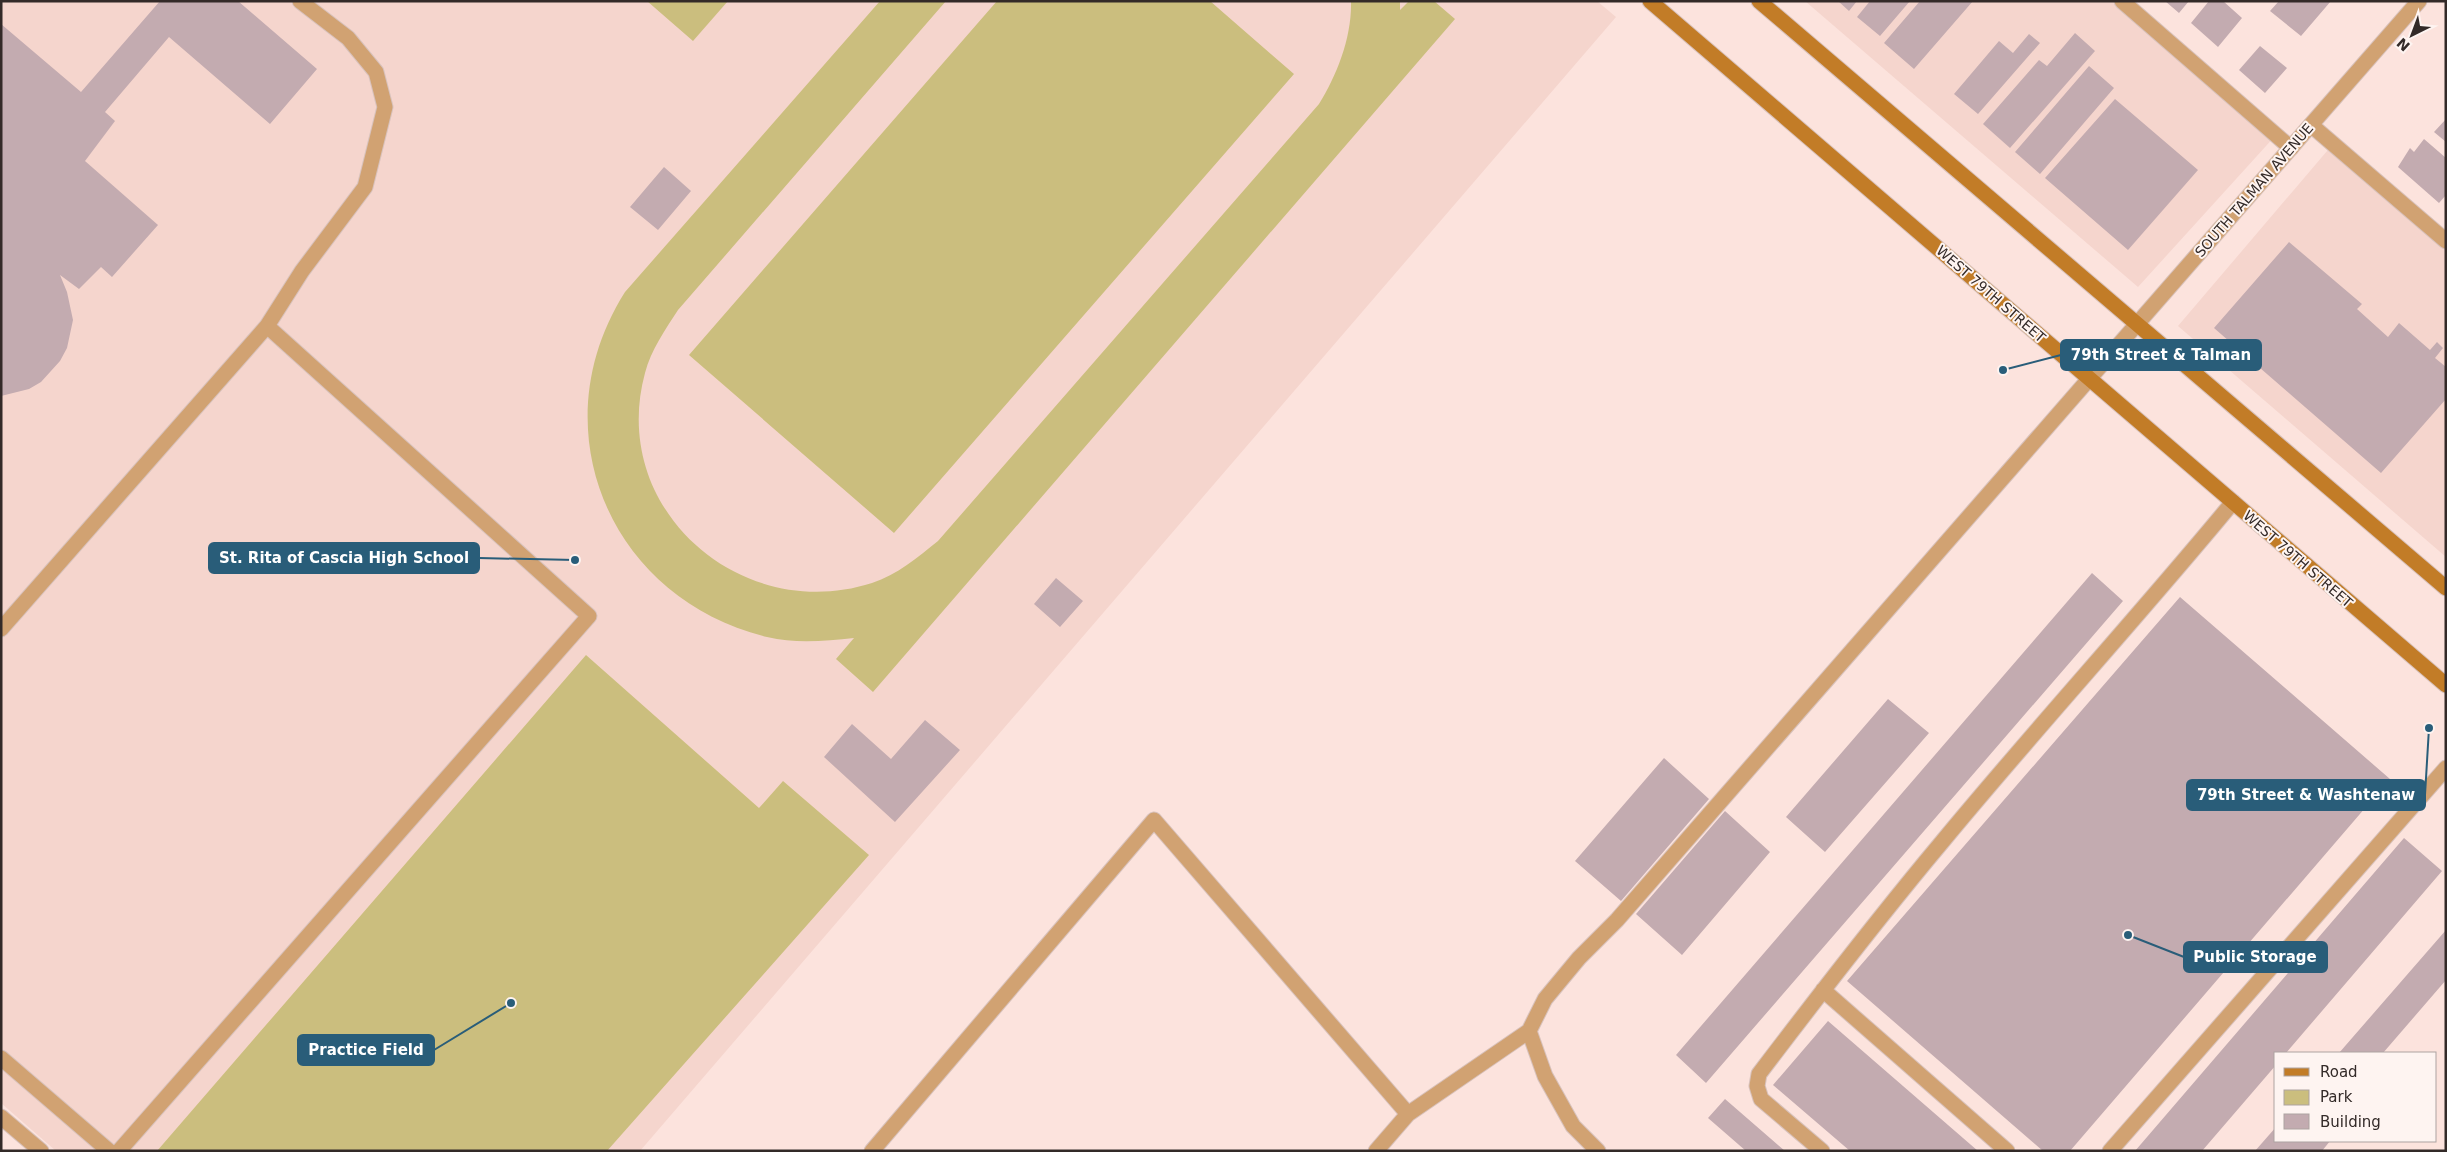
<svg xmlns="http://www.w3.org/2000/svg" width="2447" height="1152" font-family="'DejaVu Sans',sans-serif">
	<rect width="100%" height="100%" fill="#fce3dd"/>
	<path fill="#f5d5cd" d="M1,1H1597L1616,17L640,1151H56L1,1103Z
		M1805,1H2122L2276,135L2138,287Z
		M2333,144L2446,241V557L2178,326Z"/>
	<path fill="#cbbe7e" d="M647,1H728L693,41Z
		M880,1H946L678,310C665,330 651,350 645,373C608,509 741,625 872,583C897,575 918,557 938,541L1319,104C1337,75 1352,37 1351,1H1400V10L1409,1H1434L1455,19L873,692L836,659L854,638C825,641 796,644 767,637C610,599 538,429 625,292Z
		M997,1H1210L1294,74L894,533L689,355Z
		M586,655L759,808L783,781L869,855L607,1151H157Z"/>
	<path fill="#c3abb0" d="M160,1H238L317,69L270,124L169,37L105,112L115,121L85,161L158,225L112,277L101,267L79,289L60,275L67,292L73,320L67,348L60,361L41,382L29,389L1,396V24L81,92Z
		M1838,1H1857L1849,11Z
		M1870,1H1910L1880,36L1857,17Z
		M1920,1H1973L1914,69L1884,43Z
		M2165,1H2189L2179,13Z
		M2209,1H2223L2242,18L2218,47L2191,23Z
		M2279,1H2331L2301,36L2270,11Z
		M2075,33L2095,51L2010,148L1983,124L2039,60L2047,66Z
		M2029,34L2040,43L1978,114L1954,94L1999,41L2013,53Z
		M2260,46L2287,68L2265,93L2239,70Z
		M2089,66L2114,88L2040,174L2015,152Z
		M2115,99L2198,170L2128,250L2045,178Z
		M2446,119V142L2434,132Z
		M2424,139L2446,158V195L2439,203L2398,167L2410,148L2414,152Z
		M664,167L691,191L658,230L630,207Z
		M2289,242L2362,304L2357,309L2388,337L2399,323L2430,350L2437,342L2443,348L2435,358L2446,367V399L2381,473L2214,328Z
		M2092,573L2123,601L1706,1083L1676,1055Z
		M1056,578L1083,601L1060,627L1034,604Z
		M2180,597L2390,779L2070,1151H2043L1847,981Z
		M1888,699L1929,733L1825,852L1786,817Z
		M925,720L960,750L895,822L824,757L852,724L891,759Z
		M1664,758L1709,799L1621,901L1575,861Z
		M1725,811L1770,852L1682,955L1636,914Z
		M2404,838L2442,871L2286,1053H2276V1065L2202,1151H2135Z
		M2446,930V980L2383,1053H2339Z
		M1828,1021L1978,1151H1850L1773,1085Z
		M1725,1099L1785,1151H1746L1708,1118Z
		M2276,1127V1141H2330L2322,1151H2255Z"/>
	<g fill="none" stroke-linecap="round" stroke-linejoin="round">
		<g stroke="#d8c2bc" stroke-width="17">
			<path id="service" d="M2122,1L2291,148
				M2311,125L2446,241
				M1,629L267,326L302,271L365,187L385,107L376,72L348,38L300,1
				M1823,990L2007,1151
				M1,1058L109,1151
				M1,1117L41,1151
				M119,1151L589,616L267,326
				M872,1151L1154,820L1408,1114
				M1376,1151L1408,1114L1529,1031
				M1598,1151L1573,1126L1545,1076L1529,1031L1545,999L1579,958L1617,920L2089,379
				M1822,1151L1761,1099L1757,1086L1759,1074C1819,995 1879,917 1942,842C2037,727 2138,617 2233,502
				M2110,1151L2446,768"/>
		</g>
		<g stroke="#d8c2bc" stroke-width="17">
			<path id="minor" d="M2089,379L2419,1"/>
		</g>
		<g stroke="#d8c2bc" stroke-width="17">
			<path id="secondary" d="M1650,1L2446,685
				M1759,1L2446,588"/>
		</g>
		<use href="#service" stroke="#d1a272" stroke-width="15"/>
		<use href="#minor" stroke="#d1a272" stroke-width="15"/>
		<use href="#secondary" stroke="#c27c27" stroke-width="15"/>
	</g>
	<g text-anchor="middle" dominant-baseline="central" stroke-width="4" stroke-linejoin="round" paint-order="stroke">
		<g font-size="14" fill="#332a28" stroke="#fef4f1">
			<text transform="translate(2254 190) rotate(-49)">SOUTH TALMAN AVENUE</text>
			<text transform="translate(1991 294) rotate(41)">WEST 79TH STREET</text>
			<text transform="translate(2298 559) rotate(41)">WEST 79TH STREET</text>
		</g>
	</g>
	<path fill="none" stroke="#295d79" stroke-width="2" d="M2003 370L2061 355M575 560L479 558M2429 728L2425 795M2128 935L2184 957M511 1003L434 1050"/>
	<g fill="#295d79" stroke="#fef4f1" stroke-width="2">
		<circle cx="2003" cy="370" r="5"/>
		<circle cx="575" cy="560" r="5"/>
		<circle cx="2429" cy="728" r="5"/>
		<circle cx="2128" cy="935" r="5"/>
		<circle cx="511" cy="1003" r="5"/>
	</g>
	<g fill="#295d79" stroke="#295d79" stroke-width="2">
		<rect x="2061" y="340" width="200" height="30" rx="5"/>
		<rect x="209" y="543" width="270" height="30" rx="5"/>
		<rect x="2187" y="780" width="238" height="30" rx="5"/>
		<rect x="2184" y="942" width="143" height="30" rx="5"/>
		<rect x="298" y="1035" width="136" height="30" rx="5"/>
	</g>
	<g font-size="15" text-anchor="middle" font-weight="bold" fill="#fff">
		<text x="2161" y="360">79th Street &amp; Talman</text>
		<text x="344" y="563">St. Rita of Cascia High School</text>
		<text x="2306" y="800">79th Street &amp; Washtenaw</text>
		<text x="2255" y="962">Public Storage</text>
		<text x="366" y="1055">Practice Field</text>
	</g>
	<rect width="2447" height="1152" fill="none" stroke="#332a28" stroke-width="5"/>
	<rect x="2274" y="1052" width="162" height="90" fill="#fef4f1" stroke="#ada3a1"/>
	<rect x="2284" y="1068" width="25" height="8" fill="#c27c27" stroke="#ada3a1"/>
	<text x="2320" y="1077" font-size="15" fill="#332a28">Road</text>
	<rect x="2284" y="1090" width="25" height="15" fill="#cbbe7e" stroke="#ada3a1"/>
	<text x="2320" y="1102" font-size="15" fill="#332a28">Park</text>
	<rect x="2284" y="1114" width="25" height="15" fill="#c3abb0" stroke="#ada3a1"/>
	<text x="2320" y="1127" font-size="15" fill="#332a28">Building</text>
	<g transform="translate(2412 35) rotate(222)" stroke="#fef4f1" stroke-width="4" paint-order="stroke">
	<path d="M0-4L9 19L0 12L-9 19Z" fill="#332a28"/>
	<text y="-8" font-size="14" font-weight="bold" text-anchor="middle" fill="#332a28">N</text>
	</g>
</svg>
